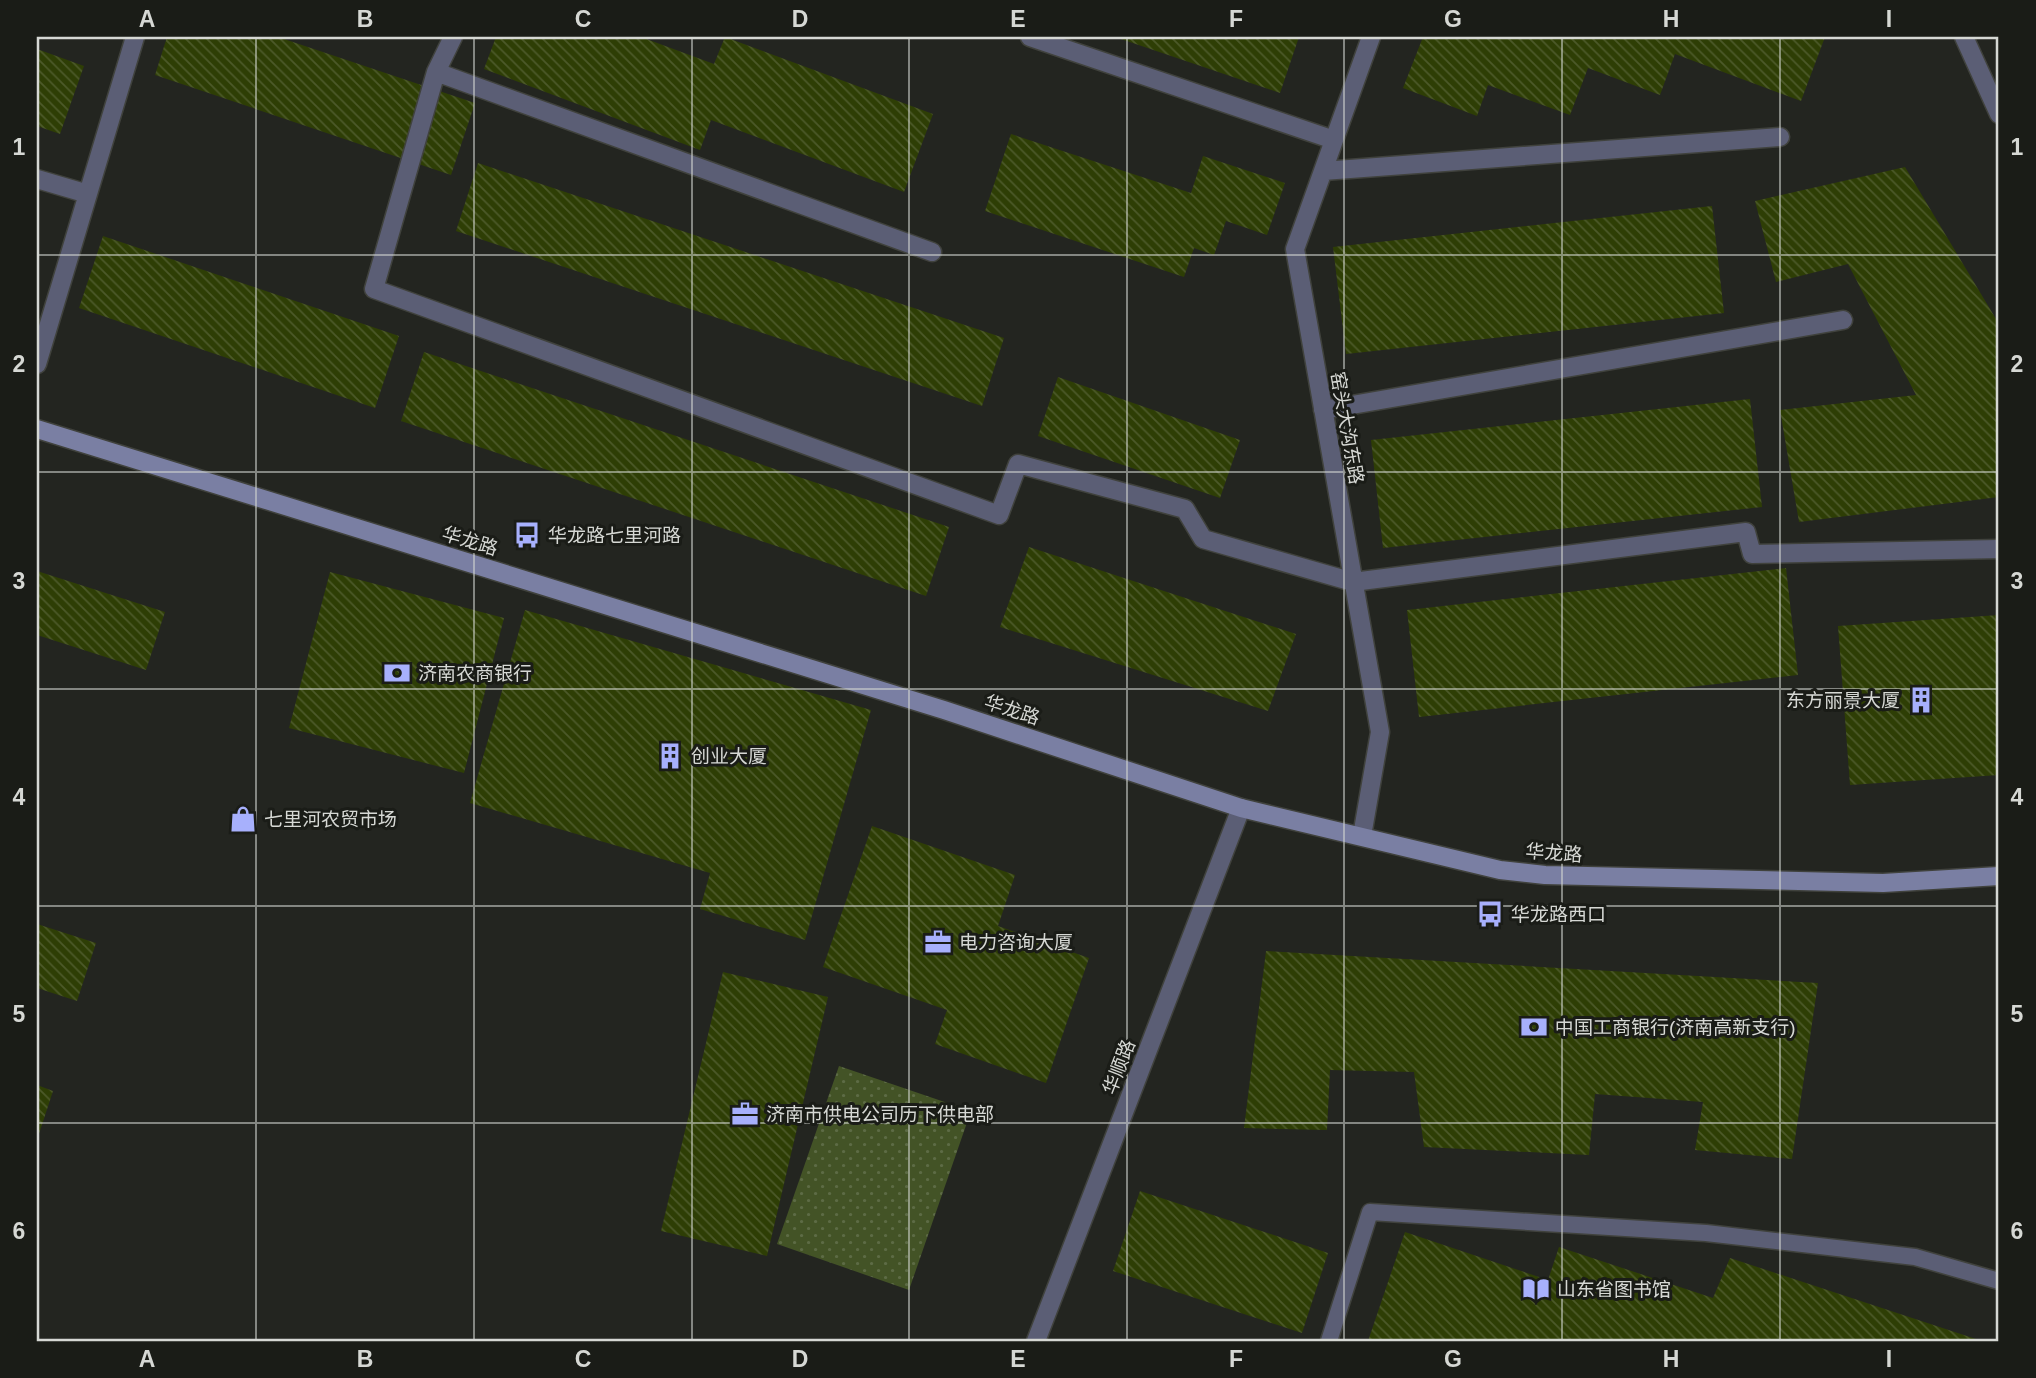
<svg xmlns="http://www.w3.org/2000/svg" width="2036" height="1378" font-family="Arial,'Noto Sans SC',sans-serif">
	<defs>
		<pattern id="park-dots" width="8" height="8" patternUnits="userSpaceOnUse" patternTransform="scale(1.75)"><rect width="8" height="8" fill="#435326"/><path d="M2 2h.1M6 6h.1" fill="none" stroke="#5d6b45" stroke-width="1.8" stroke-linecap="round"/></pattern>
		<pattern id="building-back-hatch" width="6" height="6" patternUnits="userSpaceOnUse" patternTransform="scale(1.75)"><rect width="6" height="6" fill="#2e3e05"/><path d="M-1 5l2 2M0 0l6 6M5-1l2 2" fill="none" stroke="#4c5929"/></pattern>
	</defs>
	<rect width="100%" height="100%" fill="#232520"/>
	<path fill="url(#park-dots)" d="M839,1066L971,1111L909,1290L777,1244Z"/>
	<path fill="url(#building-back-hatch)" d="M167,37H278L475,103L451,175L155,75Z
		M496,37H641L714,64L725,37L933,114L904,192L711,120L700,150L484,69Z
		M1115,37H1299L1280,93Z
		M1423,37H1825L1801,101L1675,54L1660,95L1588,68L1570,115L1488,85L1477,116L1403,88Z
		M37,49L84,66L60,134L37,126Z
		M1011,134L1191,193L1203,156L1285,183L1267,235L1226,221L1214,255L1194,248L1184,277L985,211Z
		M478,163L1004,338L982,406L456,231Z
		M1905,167L1999,324V497L1799,522L1780,410L1916,395L1848,264L1776,282L1755,201Z
		M1712,206L1724,313L1346,354L1333,247Z
		M103,236L399,336L375,408L79,308Z
		M424,352L949,527L926,596L401,421Z
		M1058,377L1240,440L1220,498L1038,436Z
		M1750,399L1762,507L1383,548L1371,440Z
		M1029,547L1296,634L1268,711L1000,627Z
		M1786,568L1798,675L1419,717L1407,610Z
		M37,571L165,612L146,670L37,635Z
		M330,572L504,618L464,773L289,728Z
		M525,610L871,710L805,940L700,909L710,873L470,803Z
		M1999,615V775L1850,785L1838,626Z
		M872,826L1015,875L998,926L1089,958L1046,1083L935,1044L947,1010L823,967Z
		M37,924L96,943L77,1001L37,988Z
		M1266,951L1818,983L1792,1159L1695,1150L1703,1102L1595,1094L1589,1155L1424,1147L1414,1072L1330,1070L1327,1130L1244,1128Z
		M723,972L828,997L767,1256L661,1231Z
		M37,1085L53,1091L37,1140Z
		M1140,1191L1328,1253L1302,1333L1113,1271Z
		M1405,1232L1548,1280L1559,1247L1713,1298L1730,1258L1982,1341H1368Z"/>
	<g fill="none" stroke-linecap="round" stroke-linejoin="round">
		<g stroke="#40423d" stroke-width="19">
			<path id="service" d="M1329,1341L1370,1212L1706,1233L1915,1257L1999,1281"/>
		</g>
		<g stroke="#40423d" stroke-width="21">
			<path id="minor" d="M453,37L436,72L374,289L999,515L1018,464L1185,509L1203,539L1353,582L1746,532L1752,554L1999,549
				M1030,37L1334,140
				M1964,37L1999,114
				M436,72L932,252
				M1323,171L1780,137
				M37,179L88,194
				M37,364L135,37
				M1323,410L1843,320
				M1362,836L1380,732L1295,249L1371,37
				M1036,1341L1241,808"/>
		</g>
		<g stroke="#40423d" stroke-width="21">
			<path id="secondary" d="M37,429L944,710L1241,808L1500,870L1545,875L1883,883L1999,876"/>
		</g>
		<use href="#service" stroke="#5b5e75" stroke-width="16"/>
		<use href="#minor" stroke="#5b5e75" stroke-width="18"/>
		<use href="#secondary" stroke="#7a7fa3" stroke-width="18"/>
	</g>
	<path fill="none" stroke="#d6d8d4" stroke-width="2" stroke-opacity="0.55" d="M256,37V1341M474,37V1341M692,37V1341M909,37V1341M1127,37V1341M1344,37V1341M1562,37V1341M1780,37V1341M37,255H1999M37,472H1999M37,689H1999M37,906H1999M37,1123H1999"/>
	<defs>
		<g id="bus-bare" transform="scale(2.1)"><path d="M-5-6H5V4H4V6H2V4H-2V6H-4V4H-5ZM-3.5-4V0h7V-4ZM-3.5 1.2v1.5H-2V1.2ZM2 1.2v1.5H3.5V1.2Z" fill="#a7b0fc" stroke="#1a1c17" stroke-width="2.5" paint-order="stroke"/></g>
		<g id="bank-bare" transform="scale(2.1)"><path d="M-6-4H6V4H-6ZM0-2.3a2.3 2.3 0 1 0 0 4.6a2.3 2.3 0 1 0 0-4.6Z" fill="#a7b0fc" stroke="#1a1c17" stroke-width="2.5" paint-order="stroke"/></g>
		<g id="building-bare" transform="scale(2.1)"><path d="M-4-6H4V6H1V3H-1V6H-4ZM-2.5-4.3h1.7v1.8h-1.7ZM.8-4.3h1.7v1.8H.8ZM-2.5-1h1.7V.8h-1.7ZM.8-1h1.7V.8H.8Z" fill="#a7b0fc" stroke="#1a1c17" stroke-width="2.5" paint-order="stroke"/></g>
		<g id="shop-bare" transform="scale(2.1)"><path d="M-5-2.5h2.3a2.7 3.5 0 0 1 5.4 0H5L5.5 6h-11ZM-1.5-2.5h3a1.5 2.3 0 0 0-3 0Z" fill="#a7b0fc" stroke="#1a1c17" stroke-width="2.5" paint-order="stroke"/></g>
		<g id="office-bare" transform="scale(2.1)"><path d="M-6-3h4V-5.5h4V-3h4V5H-6ZM-1-4.5V-3h2v-1.5ZM-6 0V1H6V0Z" fill="#a7b0fc" stroke="#1a1c17" stroke-width="2.5" paint-order="stroke"/></g>
		<g id="library-bare" transform="scale(2.1)"><path d="M-6-4Q-3-5.5-.7-3.5V5Q-3 3-6 4ZM6-4Q3-5.5 .7-3.5V5Q3 3 6 4Z" fill="#a7b0fc" stroke="#1a1c17" stroke-width="2.5" paint-order="stroke"/></g>
	</defs>
	<g fill-rule="evenodd">
		<use href="#bus-bare" x="527" y="535"/>
		<use href="#bank-bare" x="397" y="673"/>
		<use href="#building-bare" x="1921" y="700"/>
		<use href="#building-bare" x="670" y="756"/>
		<use href="#shop-bare" x="243" y="819"/>
		<use href="#bus-bare" x="1490" y="914"/>
		<use href="#office-bare" x="938" y="942"/>
		<use href="#bank-bare" x="1534" y="1027"/>
		<use href="#office-bare" x="745" y="1114"/>
		<use href="#library-bare" x="1536" y="1289"/>
	</g>
	<g text-anchor="middle" dominant-baseline="central" stroke-width="6" stroke-linejoin="round" paint-order="stroke">
		<g font-size="19" fill="#d6d8d4" stroke="#1a1c17">
			<text transform="translate(1347 428) rotate(80)">窑头大沟东路</text>
			<text transform="translate(470 541) rotate(17)">华龙路</text>
			<text transform="translate(1012 710) rotate(18)">华龙路</text>
			<text transform="translate(1554 853) rotate(4)">华龙路</text>
			<text transform="translate(1119 1067) rotate(-69)">华顺路</text>
		</g>
		<g font-size="19" fill="#d6d8d4" stroke="#1a1c17" text-anchor="start">
			<text x="548" y="535">华龙路七里河路</text>
			<text x="418" y="673">济南农商银行</text>
			<text x="1900" y="700" text-anchor="end">东方丽景大厦</text>
			<text x="691" y="756">创业大厦</text>
			<text x="264" y="819">七里河农贸市场</text>
			<text x="1511" y="914">华龙路西口</text>
			<text x="959" y="942">电力咨询大厦</text>
			<text x="1555" y="1027">中国工商银行(济南高新支行)</text>
			<text x="766" y="1114">济南市供电公司历下供电部</text>
			<text x="1557" y="1289">山东省图书馆</text>
		</g>
	</g>
	<rect width="2036" height="1378" fill="none" stroke="#1a1c17" stroke-width="77"/>
	<rect x="38" y="38" width="1959" height="1302" fill="none" stroke="#d6d8d4" stroke-width="2.5"/>
	<g font-size="23" text-anchor="middle" font-weight="bold" fill="#d6d8d4">
		<text x="147" y="27">A</text>
		<text x="365" y="27">B</text>
		<text x="583" y="27">C</text>
		<text x="800" y="27">D</text>
		<text x="1018" y="27">E</text>
		<text x="1236" y="27">F</text>
		<text x="1453" y="27">G</text>
		<text x="1671" y="27">H</text>
		<text x="1889" y="27">I</text>
		<text x="19" y="155">1</text>
		<text x="2017" y="155">1</text>
		<text x="19" y="372">2</text>
		<text x="2017" y="372">2</text>
		<text x="19" y="589">3</text>
		<text x="2017" y="589">3</text>
		<text x="19" y="805">4</text>
		<text x="2017" y="805">4</text>
		<text x="19" y="1022">5</text>
		<text x="2017" y="1022">5</text>
		<text x="19" y="1239">6</text>
		<text x="2017" y="1239">6</text>
		<text x="147" y="1367">A</text>
		<text x="365" y="1367">B</text>
		<text x="583" y="1367">C</text>
		<text x="800" y="1367">D</text>
		<text x="1018" y="1367">E</text>
		<text x="1236" y="1367">F</text>
		<text x="1453" y="1367">G</text>
		<text x="1671" y="1367">H</text>
		<text x="1889" y="1367">I</text>
	</g>
</svg>
